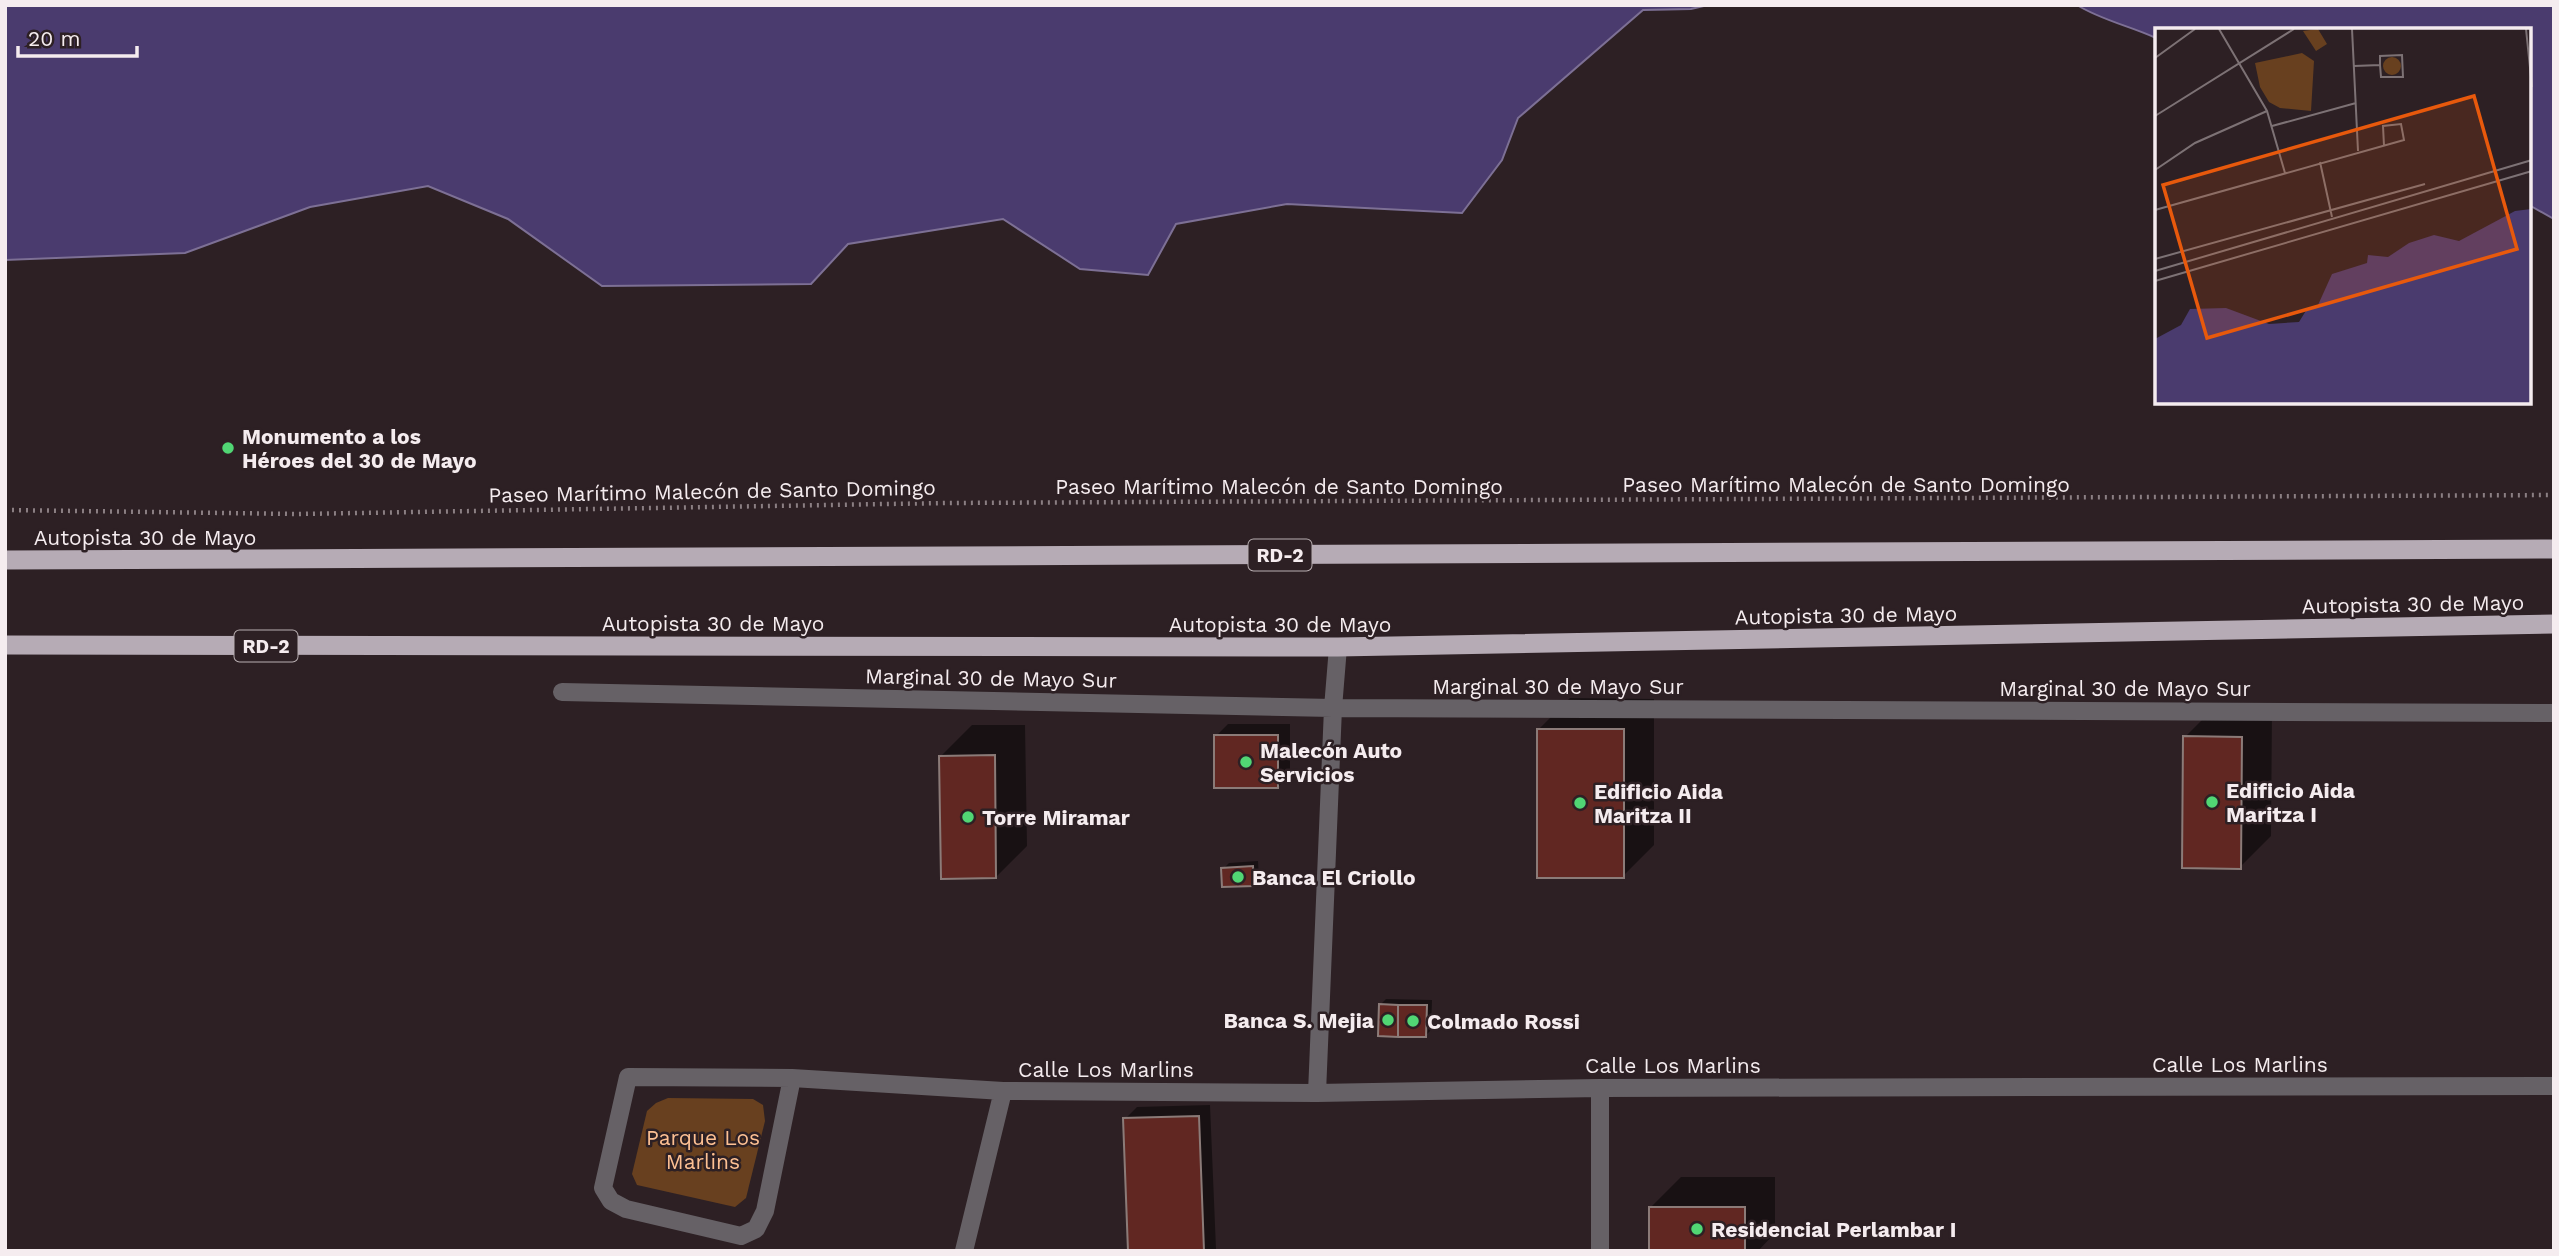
<svg xmlns="http://www.w3.org/2000/svg" width="2559" height="1256" font-family="'Work Sans',sans-serif">
	<rect width="100%" height="100%" fill="#2d2024"/>
	<path fill="#68401f" d="M668,1098L753,1099L763,1105L765,1121L746,1198L735,1207L637,1185L632,1174L647,1111L656,1103Z"/>
	<path fill="#4a3b6e" stroke="#7d7095" stroke-width="2" d="M5,5H1708L1691,9L1643,10L1518,118L1502,160L1462,213L1287,204L1176,224L1148,275L1080,269L1003,219L848,244L811,284L602,286L508,219L428,186L310,207L185,253L5,260Z
		M2077,5H2554V219L2529,205V30H2156V38C2130,26 2101,20 2077,5Z"/>
	<path fill="#0007" d="M1570,698L1654,699V845L1623,876L1539,729Z
		M2216,706H2272L2271,836L2240,867L2185,737Z
		M1228,724H1290V775L1278,787L1216,736Z
		M972,725H1025L1027,846L996,877L941,756Z
		M1258,861L1259,878L1253,884L1223,869L1229,863Z
		M1386,999L1432,1000L1431,1030L1426,1035L1381,1004Z
		M1210,1105L1216,1249L1214,1251H1130L1125,1119L1137,1107Z
		M1681,1177H1775V1233L1758,1251H1651V1207Z"/>
	<path fill="#612722" stroke="#8b7b78" stroke-width="2" d="M1537,729H1624V878H1537Z
		M1214,735H1278V788H1214Z
		M2183,736L2242,737L2241,869L2182,868Z
		M995,755L996,878L941,879L939,756Z
		M1253,866L1254,886L1222,887L1221,868Z
		M1379,1004L1398,1005V1037L1378,1036Z
		M1398,1005H1427L1426,1037H1398Z
		M1199,1116L1204,1251H1128L1123,1118Z
		M1649,1207H1745V1251H1649Z"/>
	<g fill="none" stroke-linecap="round" stroke-linejoin="round">
		<path stroke="#8b7f83" stroke-width="4.5" stroke-dasharray="2 5" stroke-linecap="butt" d="M5,510L298,514L946,503L2554,495"/>
		<path stroke="#666166" stroke-width="18" d="M562,692L1333,708L2554,713
			M792,1078L765,1211L756,1229L741,1236L626,1209L611,1201L603,1188L628,1077L792,1078L1003,1091L1317,1093L1600,1088L2554,1086
			M1600,1088V1251
			M1317,1093L1333,708L1338,647
			M964,1251L1003,1091"/>
		<path stroke="#b6abb5" stroke-width="19" d="M5,560L2554,549
			M5,645L1338,647L2554,624"/>
	</g>
	<g fill="#51d674" stroke="#2d2024" stroke-width="2.5">
		<circle cx="228" cy="448" r="7"/>
		<circle cx="1246" cy="762" r="7"/>
		<circle cx="2212" cy="802" r="7"/>
		<circle cx="1580" cy="803" r="7"/>
		<circle cx="968" cy="817" r="7"/>
		<circle cx="1238" cy="877" r="7"/>
		<circle cx="1388" cy="1020" r="7"/>
		<circle cx="1413" cy="1021" r="7"/>
		<circle cx="1697" cy="1229" r="7"/>
	</g>
	<g text-anchor="middle" dominant-baseline="central" stroke-width="5" stroke-linejoin="round" paint-order="stroke">
		<g fill="#2d2024" stroke="#b9afb2" stroke-width="2">
			<rect x="1248.5" y="539.5" width="63" height="31" rx="5"/>
			<rect x="234.5" y="630.5" width="63" height="31" rx="5"/>
		</g>
		<g font-size="19" font-weight="bold" fill="#f5ecef">
			<text x="1280" y="555">RD-2</text>
			<text x="266" y="646">RD-2</text>
		</g>
		<g font-size="21" font-weight="bold" fill="#f5ecef" stroke="#2d2024" text-anchor="start">
			<text x="242" y="436">Monumento a los<tspan x="242" dy="24">Héroes del 30 de Mayo</tspan></text>
			<text x="1260" y="750">Malecón Auto<tspan x="1260" dy="24">Servicios</tspan></text>
			<text x="2226" y="790">Edificio Aida<tspan x="2226" dy="24">Maritza I</tspan></text>
			<text x="1594" y="791">Edificio Aida<tspan x="1594" dy="24">Maritza II</tspan></text>
			<text x="982" y="817">Torre Miramar</text>
			<text x="1252" y="877">Banca El Criollo</text>
			<text x="1374" y="1020" text-anchor="end">Banca S. Mejia</text>
			<text x="1427" y="1021">Colmado Rossi</text>
			<text x="1711" y="1229">Residencial Perlambar I</text>
		</g>
		<g font-size="21" fill="#f5ecef" stroke="#2d2024">
			<text x="1846" y="484">Paseo Marítimo Malecón de Santo Domingo</text>
			<text x="1279" y="486">Paseo Marítimo Malecón de Santo Domingo</text>
			<text transform="translate(712 491) rotate(-1)">Paseo Marítimo Malecón de Santo Domingo</text>
			<text x="145" y="537">Autopista 30 de Mayo</text>
			<text transform="translate(2413 604) rotate(-1)">Autopista 30 de Mayo</text>
			<text transform="translate(1846 615) rotate(-1)">Autopista 30 de Mayo</text>
			<text x="713" y="623">Autopista 30 de Mayo</text>
			<text x="1280" y="624">Autopista 30 de Mayo</text>
			<text transform="translate(991 678) rotate(1)">Marginal 30 de Mayo Sur</text>
			<text x="1558" y="686">Marginal 30 de Mayo Sur</text>
			<text x="2125" y="688">Marginal 30 de Mayo Sur</text>
			<text x="2240" y="1064">Calle Los Marlins</text>
			<text x="1673" y="1065">Calle Los Marlins</text>
			<text x="1106" y="1069">Calle Los Marlins</text>
		</g>
		<g font-size="21" fill="#fdc093" stroke="#2d2024">
			<text x="703" y="1137">Parque Los<tspan x="703" dy="24">Marlins</tspan></text>
		</g>
	</g>
	<g transform="translate(2155 28)">
		<rect width="376" height="376" fill="#2d2024"/>
		<path d="M163,1L172,16L161,23L148,3ZM147,25L159,33L156,83L125,80L114,74L105,59L100,35ZM228 38a9 9 0 1 1 18 0a9 9 0 1 1-18 0Z" fill="#68401f"/>
		<path d="M376,181V375H0V311L26,297L35,281L71,280L114,296L144,294L152,281L163,277L177,246L212,235L213,227L233,229L254,215L279,207L304,213L360,183Z" fill="#4a3b6e"/>
		<path fill="none" stroke="#7d7275" stroke-width="2" d="M64,1L112,83L130,145M197,1L203,123M371,1L377,59M0,30L40,1M199,38L225,37V28L247,27L248,49H226L225,37M0,88L139,1M117,98L201,75M165,134L177,189M0,142L40,115L112,83M0,182L249,112L246,96L228,98L229,118M0,231L270,156M0,243L377,132M0,253L377,143"/>
		<path fill="#e8590c" fill-opacity="0.15" stroke="#e8590c" stroke-width="3.5" d="M319,68L362,221L52,310L8,157Z"/>
		<rect width="376" height="376" fill="none" stroke="#f5ecef" stroke-width="3.5"/>
	</g>
	<rect width="2559" height="1256" fill="none" stroke="#f5ecef" stroke-width="14"/>
	<path d="M18 46v10h119v-10" fill="none" stroke="#f5ecef" stroke-width="3.5"/>
	<text x="28" y="46" font-size="21" fill="#f5ecef" stroke="#2d2024" stroke-width="5" paint-order="stroke">20 m</text>
</svg>
